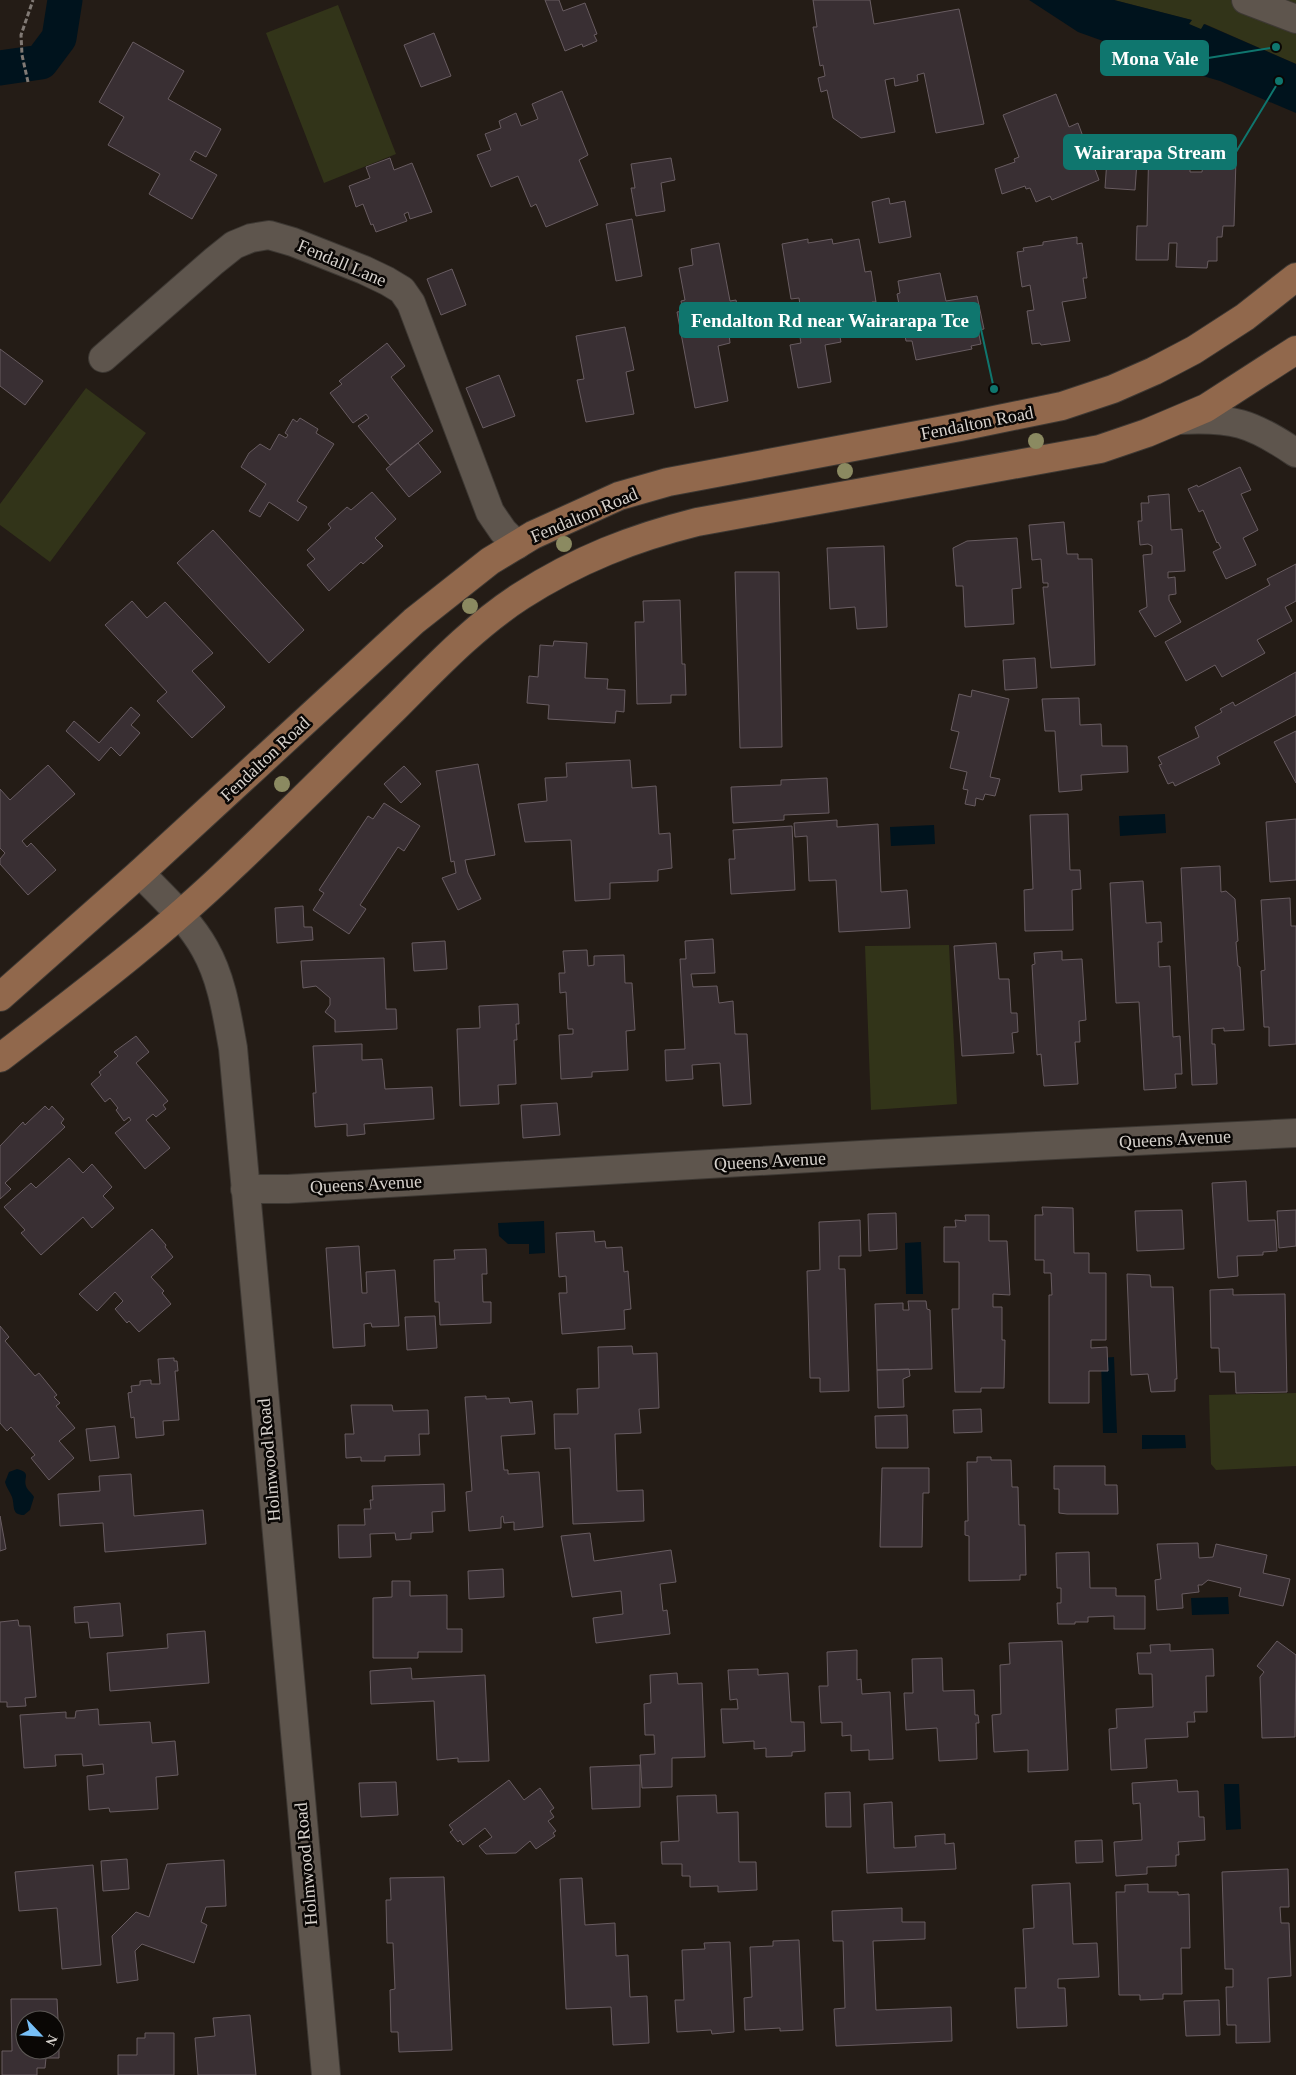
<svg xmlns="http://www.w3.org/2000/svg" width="1296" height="2075" font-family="'Times New Roman',serif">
	<rect width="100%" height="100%" fill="#241c16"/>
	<path fill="#323419" d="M1114,0H1296V64L1205,24L1201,30L1189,24L1191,20Z
		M338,5L396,154L324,183L266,33Z
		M86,388L146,433L50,562L0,525V504Z
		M949,945L957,1104L871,1110L865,946Z
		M1296,1393V1466L1216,1470L1211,1464L1209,1395Z"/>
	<path fill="#00131d" d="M1029,0H1114L1192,20L1189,24L1201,29L1204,24L1296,64V113L1220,81L1189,72L1078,32Z
		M1165,814L1166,833L1120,836L1119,816Z
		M934,825L935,844L891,846L890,827Z
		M544,1221L545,1253L529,1254V1244H508L499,1236L498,1223Z
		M921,1242L923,1294H906L905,1243Z
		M1114,1357L1117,1433H1103L1101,1358Z
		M1185,1435L1186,1448L1142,1449V1435Z
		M17,1469C32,1473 23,1477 26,1486C27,1490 32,1493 34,1497L30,1510L24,1515C11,1515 15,1506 12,1497C10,1492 6,1487 5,1482L9,1472Z
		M1228,1597L1229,1614L1192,1615L1191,1598Z
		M1224,1784H1239L1241,1829L1226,1830Z"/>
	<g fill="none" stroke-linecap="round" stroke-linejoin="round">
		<path stroke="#00131d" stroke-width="35" d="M0,68L41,62L59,38L65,0"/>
	</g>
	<path fill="#392f33" stroke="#685c61" d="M545,0H559L563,11L585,3L597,34L594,35L597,41L583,47L582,44L565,51Z
		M813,0H870L874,24L959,9L984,124L936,133L924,73L917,75L918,81L895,86L894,78L885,80L895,132L861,138L833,118L827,90L821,92L818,78L825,76L823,65L820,66L813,27H817Z
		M434,33L451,76L421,87L404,45Z
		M133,42L184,71L168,99L221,129L206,157L195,151L190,160L217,175L192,219L149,194L160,174L108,145L124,117L99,102Z
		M562,91L588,155L579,160L598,205L546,227L536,204L531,207L518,176L491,187L477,155L491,150L485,134L501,128L499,121L516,113L521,126L538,119L532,104Z
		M1056,94L1069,127L1078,123L1099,180L1052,200L1050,196L1036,202L1030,188L1026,189L1025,186L1002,194L995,169L1015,162L1014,159L1019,157L1003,115Z
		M1149,141H1170V156L1190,157V172H1202L1203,165H1215L1216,158L1236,159L1234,226H1223L1222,237H1217V261H1208L1207,268L1176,267L1177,243H1169L1168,260H1136L1137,226H1147Z
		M1108,145L1138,147L1135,190L1105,188Z
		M390,158L394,170L412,163L432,212L410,219L408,212L404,214L407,221L376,232L373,224L371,225L363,204L356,207L349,186L370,178L366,167Z
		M671,158L675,180L661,183L665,211L636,216L631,188H635L631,164Z
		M889,198L890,204L905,201L911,237L879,243L872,202Z
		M632,219L642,276L616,281L606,224Z
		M1077,237V244L1082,243L1087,278H1083L1086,298L1062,302L1070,341L1041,345L1040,343L1032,344L1027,311L1034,310L1030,285L1022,287L1017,252L1024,251L1023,248L1043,245V242Z
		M808,239V243L832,239L833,244L859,239L865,272L871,271L876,302H872L874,314L847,319L850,335L840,337L841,342L825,345L831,382L798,388L790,345L801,343L797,320L802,319L799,298L791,299L782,244Z
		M719,243L730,301L736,300L742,332L729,334L730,343L718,346L728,401L695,408L677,312L683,311L681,301L685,300L679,268L693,265L691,249Z
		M452,269L466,305L441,315L427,279Z
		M940,273L946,301L977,296L984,329L978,330L981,344L971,346L972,349L916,360L912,341H906L897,294L900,293L898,281Z
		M625,327L634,370L626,372L634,414L586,422L577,380L584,379L576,336Z
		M387,343L405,366L391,377L433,431L390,465L358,426L369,418L366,414L353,423L330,393L342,384L339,381Z
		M0,349L43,381L25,405L0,386Z
		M499,375L515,416L483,428L466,388Z
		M300,418L318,429L316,433L334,444L297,501L307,507L298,521L269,502L260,517L249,511L266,484L241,467L249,453L260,444L270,450L279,434L286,438L288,435L285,433L293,419L297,422Z
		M418,443L441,472L409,497L386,469Z
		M1240,467L1251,490L1241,494L1258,530L1243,538L1256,565L1226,579L1213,552L1221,548L1218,542L1217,543L1203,510L1199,512L1188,489L1197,485L1198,487Z
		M372,492L396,519L375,538L383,546L363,564L361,562L329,591L307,565L315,559L307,550L331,528L328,524L347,507L351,510Z
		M1169,494L1171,530L1182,529L1185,571L1168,572V578L1175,577L1176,594L1169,595V600L1181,622L1155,637L1139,611L1147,607L1143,555L1152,554V546L1148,544L1140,545L1138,521H1142L1141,503H1149L1148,496Z
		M1064,522L1067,554H1078V559H1092L1095,665L1051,668L1043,587H1048V583H1043L1041,559L1032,560L1029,525Z
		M213,530L304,630L269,663L177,563Z
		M1017,538L1021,588L1012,589L1014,624L965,627L963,586H956L953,548L967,541Z
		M884,546L887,627L857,629L855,607L830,609L827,548Z
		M1296,564V601L1285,607L1292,621L1257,640L1265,653L1222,677L1215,665L1186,681L1165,642L1270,585L1267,579Z
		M735,572H779L782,747L740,748Z
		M680,600L682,664H685L686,695H671V703L637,704L635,622H644L643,601Z
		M132,601L147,618L165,602L213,653L192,671L225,707L192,738L157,701L167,692L105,625Z
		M554,641L587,643L585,678L608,679L607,689L625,690L624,712L616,711L615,723L548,719L549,705L527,703L529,676L538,677L540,645L553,646Z
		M1035,658L1037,688L1005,690L1003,660Z
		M1296,672V715L1217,757L1220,764L1175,786L1173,782L1168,784L1159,765L1162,764L1158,757L1199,737L1195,727L1222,712L1220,709L1233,702L1235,706Z
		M972,690L1009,699L990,777L1000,779L995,796L985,794L983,800L976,798L975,806L965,804L968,790L963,789L967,772L950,768L959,732L951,730L959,694L971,697Z
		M1079,698L1080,725L1101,724L1102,746H1127L1128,772L1081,775L1082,790L1059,792L1055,731H1045L1042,699Z
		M131,707L140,715L131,725L140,733L120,756L111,747L99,761L66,731L74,721L99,743Z
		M1296,731V783L1274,742Z
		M630,760L632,788L656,786L659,834L670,833L672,868L658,870V881L610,883V899L575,901L571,840L525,842L518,804L547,801L545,778L567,777L566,763Z
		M478,764L495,855L465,860L468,873L481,899L458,910L442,878L456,873L454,861L451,862L436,771Z
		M48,765L75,794L22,841L27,847L31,843L56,870L28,895L0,864V859L5,853L0,848V789L10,800Z
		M404,766L421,784L401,803L384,784Z
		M827,778L829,813L784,815V820L733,823L731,787L781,785V780Z
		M384,803L420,826L404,851L398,847L360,905L366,909L349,934L313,910L324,893L319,890L368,816L373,819Z
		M1068,814L1070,870H1080L1081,889L1072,890L1073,930L1025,931L1024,890L1033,889L1030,815Z
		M1296,819V880L1270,882L1266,822Z
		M837,820V827L878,824L881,892L907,890L910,928L839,932L836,880L809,881L807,836L795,837L794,823Z
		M792,826L795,890L731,894L729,859H735L733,830Z
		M1220,866L1221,892L1226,891L1235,899L1238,941L1236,942L1238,966L1240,967L1244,1030L1224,1031V1028L1212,1029V1044H1215L1217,1084L1192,1085L1181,868Z
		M1143,881L1146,923L1161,922L1162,942H1158L1159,967L1170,966L1173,1037L1180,1036L1182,1074H1175L1176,1088L1144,1090L1139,1002L1116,1003L1110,883Z
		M1290,898L1291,926H1296V1044L1269,1046V1027H1264L1261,971L1265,970L1261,900Z
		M303,906L304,927H312L313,940L277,943L275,908Z
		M713,939L715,973L691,974L693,987L717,986L719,1003L733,1001L735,1034H747L751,1104L723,1106L720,1063L692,1065L693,1079L666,1081L665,1050L685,1049L680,959H686L685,941Z
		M445,941L447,969L414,971L412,943Z
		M996,943L999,979H1009L1011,1013H1017L1018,1032L1012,1033L1014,1053L962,1056L954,946Z
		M587,950L588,966L594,965V956L624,955L625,983H632L635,1030L626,1031L628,1070L592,1072V1077L561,1079L559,1035L573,1034V1029H568L566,992L560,993L559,973H565L563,951Z
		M1062,951V960L1082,959L1086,1020L1079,1021L1080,1042H1075L1078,1084L1044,1086L1041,1054L1037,1055L1032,965L1035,964L1034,953Z
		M384,958L386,1009H396L397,1029L335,1032V1020L325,1012L330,1005V998L316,986L303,988L301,961Z
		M518,1004L519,1024H516L517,1040H514L516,1084L498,1085L499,1104L460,1106L457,1029L480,1028L479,1006Z
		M136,1036L149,1052L136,1063L168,1101L163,1105L166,1109L156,1117L153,1114L146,1120L170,1148L145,1169L115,1133L131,1120L129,1117L124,1121L116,1110L118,1108L110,1098L105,1102L91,1084L101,1075L99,1072L118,1056L114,1052Z
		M362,1044V1060L382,1059L385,1089L432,1087L434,1119L364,1124L365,1134L347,1136V1124L315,1127L313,1093H316L313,1046Z
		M557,1103L560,1135L523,1138L521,1105Z
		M45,1106L49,1110L52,1106L64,1119L61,1123L65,1127L5,1183L11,1189L0,1199V1146L23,1122L25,1125Z
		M69,1158L83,1173L92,1164L112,1187L103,1196L114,1208L92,1228L83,1217L41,1255L21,1233L25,1230L4,1207L31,1183L36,1188Z
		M1246,1181L1248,1221L1275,1220L1277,1251L1263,1252V1255L1237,1256L1238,1276L1218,1278L1212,1183Z
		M1042,1207L1073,1208L1074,1253H1089V1273H1106V1340H1091V1348L1107,1347L1108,1371H1089V1403H1049V1295H1052L1051,1273H1044V1260H1035V1215H1043Z
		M1182,1210L1184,1249L1137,1251L1135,1211Z
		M1296,1210V1246L1279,1248L1277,1211Z
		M896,1213L897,1249L869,1251L868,1214Z
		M965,1215H989V1241H1007L1010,1295L993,1294V1307H1002V1340H1005L1004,1388H981V1392H955L952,1309H959V1262H944V1227H956L955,1220L966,1221Z
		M860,1220L861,1256H839V1269H845L849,1391L820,1392V1378H810L807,1271L820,1270L819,1222Z
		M152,1229L166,1245L165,1247L173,1257L151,1277L164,1291L162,1293L171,1304L139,1332L129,1321L127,1323L115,1309L123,1301L115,1292L97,1311L79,1294Z
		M594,1231L595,1242L605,1241L606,1248L622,1247L624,1272L628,1271L631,1309L624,1310L625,1329L562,1334L559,1293H567L566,1276L559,1277L556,1233Z
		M359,1246L362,1293H367L366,1272L395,1270L399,1326L372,1327L371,1323L364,1324L365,1346L333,1348L326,1248Z
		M486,1249L487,1274H482L483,1302H491V1323L440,1325L439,1302H435L434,1260L455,1259L454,1250Z
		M1127,1274L1150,1275L1151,1287H1173L1177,1379H1175V1391L1151,1392L1148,1374L1131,1375Z
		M1233,1289V1295L1285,1294L1287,1392L1236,1393L1235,1372H1220L1219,1348H1211L1210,1290Z
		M908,1301H926L927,1309L930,1310L932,1369L877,1370L875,1304L903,1303V1310H909Z
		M435,1316L437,1348L407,1350L405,1317Z
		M0,1326L9,1337L5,1341L35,1376L39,1373L57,1395L54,1397L60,1403L56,1406L75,1428L59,1441L74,1458L49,1480L31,1458L35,1455L11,1427L7,1431L0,1423Z
		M632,1346L633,1354L657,1353L659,1408L639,1409L641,1433L615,1434L617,1491L643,1490L644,1521L573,1524L570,1448L555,1449L554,1414H578L577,1389L599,1388L598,1347Z
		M174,1358V1361H177L178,1371H175L179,1420L163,1421L164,1435L136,1438L134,1417L131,1418L128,1393L132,1392L131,1386L140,1385V1381L151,1380V1384H160L158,1359Z
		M909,1369L910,1376L903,1379L904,1407L878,1408L877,1370Z
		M486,1396V1399L509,1398L510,1403L532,1401L535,1434L501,1436L504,1470H508V1474L539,1472L543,1527L514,1530V1522L504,1523L503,1516L501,1517V1528L469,1531L466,1492L472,1491L465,1397Z
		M351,1405H392L393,1411L428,1410L429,1434H419L420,1455L385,1456V1461H361V1457L346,1458L345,1434H354Z
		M981,1409L982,1432L954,1433L953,1410Z
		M907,1415L908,1448H876L875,1416Z
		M115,1426L119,1458L90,1461L86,1429Z
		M977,1457H991V1460H1011L1012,1487H1018L1019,1525H1025L1026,1575H1020V1580L969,1581V1536L965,1535V1521H968L967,1462H977Z
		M1054,1466H1105V1485H1117L1118,1514H1067L1059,1513V1489H1054Z
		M882,1468H929V1493H923L922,1547H880Z
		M131,1474L134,1516L203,1510L206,1544L105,1552L103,1523L60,1526L58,1494L100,1491L99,1476Z
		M444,1484L445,1511L432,1512L433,1532L411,1533V1539L396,1540L395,1533L370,1534L371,1557L339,1558L338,1525H365L364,1509H371L370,1500H373L372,1486Z
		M0,1516L6,1549L0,1551Z
		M590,1533L594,1561L671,1550L676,1582L660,1584L663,1611L667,1610L670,1634L596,1643L593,1618L623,1614L621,1591L572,1597L561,1536Z
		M1198,1543L1199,1558L1213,1557L1216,1544L1267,1555L1263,1573L1290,1579L1283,1606L1239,1596L1241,1588L1208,1580L1202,1585H1198L1199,1592L1182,1594L1183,1608L1157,1610L1155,1580L1161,1579L1157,1544Z
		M1089,1552L1090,1588H1116V1596H1145V1629H1114V1616L1088,1617V1622H1075V1624H1058L1057,1603H1061V1588H1057L1056,1553Z
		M503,1569L504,1597L469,1599L468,1571Z
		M392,1581H410V1596L447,1595V1629H462V1652H418V1658H373V1598L392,1597Z
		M120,1603L123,1636L90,1638L88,1622L75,1623L74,1607Z
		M18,1620L19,1626H30L36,1697L25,1698L26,1706L7,1707V1702H0V1622Z
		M205,1631L209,1683L110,1691L107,1653L168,1648L167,1634Z
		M1062,1641L1068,1770L1028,1772V1750L994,1752L992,1715L1001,1714L1000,1665L1010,1664L1009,1643Z
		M1277,1641L1296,1655L1295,1737L1262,1738L1260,1677L1264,1672L1257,1666Z
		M1170,1644V1651L1213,1649L1214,1676H1206L1207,1712H1194L1195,1722H1187L1188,1737L1145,1739L1147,1768L1111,1770L1109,1729L1117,1728L1116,1709L1153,1707L1152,1674H1139L1137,1653H1151L1150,1645Z
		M857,1650V1680L861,1679L862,1694L890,1692L893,1759L869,1760V1750L851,1751V1735L842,1736V1722L821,1723L819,1686H828L827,1652Z
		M942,1658L943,1691L974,1690L975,1715H978L979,1723H976L977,1759L939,1761L937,1728L906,1730L904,1693H913L912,1659Z
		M411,1668L412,1679L485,1675L489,1761L458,1762V1758L437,1760L434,1701L371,1704L370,1671Z
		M758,1669V1675L788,1673L791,1722H804L805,1751L792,1752V1756L766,1757V1748L754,1749V1741L723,1743L721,1709H738L737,1699L730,1700L728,1670Z
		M677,1673L678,1684L702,1683L705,1757L672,1758V1787L642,1788L640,1755L655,1754L654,1735H645L644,1704L651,1703L650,1675Z
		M98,1709L99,1725L150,1722L152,1743L175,1741L178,1775L156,1777L158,1809L110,1812L109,1808L89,1810L87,1776L104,1774L103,1764L83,1766L82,1754L55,1755L56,1766L24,1768L20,1715L66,1712V1718H75L76,1711Z
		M640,1765V1807L592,1809L590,1767Z
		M509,1780L524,1800L540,1788L554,1808L550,1811L554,1817L548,1821L556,1831L553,1833L555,1836L536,1849L530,1841L516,1853L486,1854L479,1846L492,1837L485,1828L463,1845L460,1840L458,1842L450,1832L453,1830L449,1825Z
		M1177,1780L1178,1792L1198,1791L1199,1817H1204L1205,1840L1178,1842L1179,1855H1176V1866L1147,1867V1874L1116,1876L1114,1842L1142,1840L1140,1803L1133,1804L1132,1783Z
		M396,1782L398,1815L361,1817L359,1783Z
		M850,1792L851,1827H826L825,1793Z
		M716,1795L717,1813L738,1812L739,1862H756L757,1890L718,1892V1886L690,1887V1876H682V1864H662L661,1842L679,1841L677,1796Z
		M892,1802L894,1848L916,1847L915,1836L945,1834V1844L954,1843L956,1869L867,1873L864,1804Z
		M1102,1840L1103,1862L1076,1863L1075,1841Z
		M127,1859L129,1889L103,1891L101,1861Z
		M224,1860L226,1906L206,1907L201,1922L207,1925L194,1963L142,1944L135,1951L138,1980L117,1983L112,1936L136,1912L149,1917L167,1864Z
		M93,1865L101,1965L62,1969L57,1908L19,1911L15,1872Z
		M1288,1869L1289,1907H1280L1281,1923H1289L1291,1976L1268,1978L1270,2042L1236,2043V2025H1227L1226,1987H1233V1969H1225L1222,1872Z
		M444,1877L452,2050L399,2052L398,2032H391L390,1990L395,1989L393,1943H387L386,1900H391L390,1878Z
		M582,1878L585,1925L615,1923L616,1956L628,1955L630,1997L647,1996L649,2043L613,2045L611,2007L566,2009L560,1879Z
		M1070,1883L1073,1944L1097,1943L1099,1977L1058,1979V1988H1065L1067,2026L1017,2028L1015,1988H1026L1023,1929L1034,1928L1032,1885Z
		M1148,1884V1892H1178V1895L1189,1894L1190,1948H1181L1182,1994H1163V1999L1140,2000V1995H1119L1116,1892H1125V1885Z
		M902,1908V1922H925V1939L873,1941L876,2010L951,2007L952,2041L836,2046L834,2009L845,2008L843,1941H833L832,1911Z
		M799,1940L803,2030L780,2031V2028L745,2030L744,1998L752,1997L750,1947L773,1946V1941Z
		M730,1942L734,2032L712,2034L711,2030L677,2032L675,2000H684L682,1950L705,1949L704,1943Z
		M11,1999H57L58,2019L25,2020V2050H55V2038H59V2058H46L45,2068H37V2075H2V2051H12Z
		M1219,2000L1220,2035L1186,2036L1184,2001Z
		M250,2015L256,2075H198L195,2038L215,2036L213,2018Z
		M145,2033H174V2075H118V2055H137V2038H145Z"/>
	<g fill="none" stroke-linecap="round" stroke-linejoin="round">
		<g stroke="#3d3833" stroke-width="30">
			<path id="minor" d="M1246,0L1296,19
				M103,358L214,261L234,245L251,238L269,235L293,242L364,270L387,281L402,290L411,303L490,512L503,531L517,545
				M1179,420C1232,417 1252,423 1296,453
				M140,873C163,897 189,920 205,949C222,979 227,1015 233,1048L326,2075
				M245,1189H288L878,1154L1296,1133"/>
		</g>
		<g stroke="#3d3833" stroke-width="30">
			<path id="major" d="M0,997L140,873L414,621L490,561L533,535L619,496L668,482L960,427L1062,406L1113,389L1154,371L1194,350L1245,317L1296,277
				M0,1058C79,997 159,937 231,868C286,816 340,762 394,709C434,669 473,627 521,596C577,560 633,538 697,522L1100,449L1147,433L1206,408L1296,350"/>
		</g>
		<path stroke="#817a75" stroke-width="3" stroke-dasharray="5 2.5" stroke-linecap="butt" d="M28,82L22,55L21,35L33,0"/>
		<use href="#minor" stroke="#5e554d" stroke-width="28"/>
		<use href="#major" stroke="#91684c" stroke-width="28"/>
	</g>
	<g fill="#8b8a61">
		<circle cx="1036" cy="441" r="8"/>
		<circle cx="845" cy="471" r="8"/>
		<circle cx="564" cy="544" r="8"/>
		<circle cx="470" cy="606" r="8"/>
		<circle cx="282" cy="784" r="8"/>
	</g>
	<g text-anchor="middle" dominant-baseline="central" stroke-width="5" stroke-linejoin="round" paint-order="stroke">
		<g font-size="18" fill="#d7d2cd" stroke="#0a0705">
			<text transform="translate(342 263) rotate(23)">Fendall Lane</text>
			<text transform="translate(977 423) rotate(-11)">Fendalton Road</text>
			<text transform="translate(584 515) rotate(-23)">Fendalton Road</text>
			<text transform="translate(265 759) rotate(-43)">Fendalton Road</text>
			<text transform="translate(1175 1139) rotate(-3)">Queens Avenue</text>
			<text transform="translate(770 1161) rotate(-3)">Queens Avenue</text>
			<text transform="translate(366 1184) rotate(-3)">Queens Avenue</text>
			<text transform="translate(269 1460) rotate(-95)">Holmwood Road</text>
			<text transform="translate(306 1864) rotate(-95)">Holmwood Road</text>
		</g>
	</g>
	<path fill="none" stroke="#0f766e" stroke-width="2" d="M1276 47L1208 58M1279 81L1236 152M994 389L979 320"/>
	<g fill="#0f766e" stroke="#0a0705" stroke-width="2">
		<circle cx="1276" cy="47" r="5"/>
		<circle cx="1279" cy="81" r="5"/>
		<circle cx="994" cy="389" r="5"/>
	</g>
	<g fill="#0f766e" stroke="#0f766e" stroke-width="2">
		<rect x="1101" y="41" width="107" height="34" rx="5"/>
		<rect x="1064" y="135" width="172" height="34" rx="5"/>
		<rect x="680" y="303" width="299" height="34" rx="5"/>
	</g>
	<g font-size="19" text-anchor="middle" font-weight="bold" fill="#fff">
		<text x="1155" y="65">Mona Vale</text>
		<text x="1150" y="159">Wairarapa Stream</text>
		<text x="830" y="327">Fendalton Rd near Wairarapa Tce</text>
	</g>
	<g transform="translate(40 2035) rotate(115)"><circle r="24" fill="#0a0705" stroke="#5c5855"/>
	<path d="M0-4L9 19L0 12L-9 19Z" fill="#77bff7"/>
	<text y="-8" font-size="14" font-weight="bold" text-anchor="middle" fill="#d7d2cd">N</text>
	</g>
</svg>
